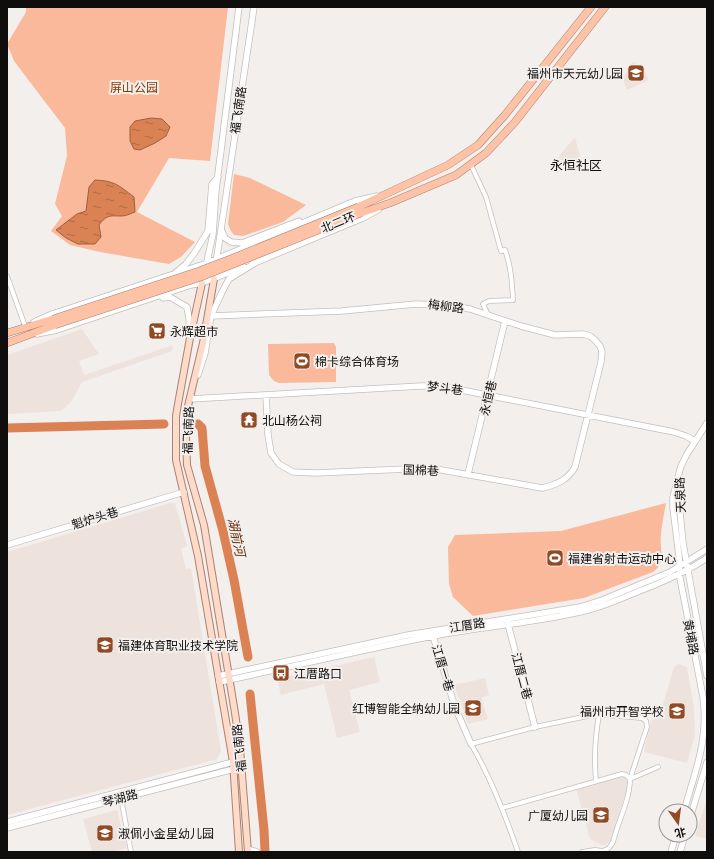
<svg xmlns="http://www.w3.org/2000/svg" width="714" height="859" font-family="'Titillium Web','Noto Sans SC',sans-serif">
	<defs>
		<pattern id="water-ripples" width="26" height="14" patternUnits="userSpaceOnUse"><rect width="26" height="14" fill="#db8255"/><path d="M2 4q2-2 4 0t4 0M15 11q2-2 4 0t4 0" fill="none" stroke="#b06945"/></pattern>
	</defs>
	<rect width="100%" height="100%" fill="#f3efed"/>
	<path fill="#eee2dd" d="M633,62L643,68L649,80L627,90L623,78Z
		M575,137L581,160L561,165L559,156Z
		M82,329L99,354L79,361L84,375L173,345L172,351L82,382L72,401L61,411L7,414V355Z
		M170,503H175L187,546L181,549L186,569L191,568L221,751L217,759L7,815V552Z
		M374,657L380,682L349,690L360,732L337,738L324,684L281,695L277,679Z
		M679,664L687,667L694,708L695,735L687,763L644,752L651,720L658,719L659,716L657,715L662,707L674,667Z
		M485,678L489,695L481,698L488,719L468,724L454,685Z
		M623,776L626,777L629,780L628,787L610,841L605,845H601L590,839L576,788Z
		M707,799V839L695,836Z
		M117,810L127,848L112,852H92L83,819Z"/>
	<path fill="#fab99a" d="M26,7H228L210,161L169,158L137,212L195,242L181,257L169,264L100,252L70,245L51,231L62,216L55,204L67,156L65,128L14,61L7,44L26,12Z
		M234,174L250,178L306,205L283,222L243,236L234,235L231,231L228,224Z
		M334,343L336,347V382L279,383L274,381L269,375L268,344Z
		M666,503C664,514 662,524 661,534C659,548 667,562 653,572L584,598L473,616L453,597L449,584L448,547L455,535L561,531Z"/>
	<path fill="url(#water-ripples)" stroke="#9e5f3f" d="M151,118L162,119L170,127L166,136L155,143L140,150L134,149L130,141V127L135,121Z
		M95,180C115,181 118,185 134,197L135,212C131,213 127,216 122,216C111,216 107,214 99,225L101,237L95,244H78L66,238L56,230L77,214L86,211L89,187Z"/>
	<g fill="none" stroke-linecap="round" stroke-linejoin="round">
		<path stroke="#db8255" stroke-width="9" d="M198,424L202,428L205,466L223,531L234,580L248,657
			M7,428L164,424
			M250,694L264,830L265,852"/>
		<g stroke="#c3bfbe" stroke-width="5.5">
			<path id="street" d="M471,165L486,197L501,251L505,250C511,266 512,282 513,300L489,301L483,304L488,315
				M7,276L25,326
				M630,779L658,767
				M596,781C594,759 595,737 599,715
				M121,798L131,852
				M502,808L622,774L626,775L630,779C630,800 618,821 613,842L609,848L603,851L595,850L582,852
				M518,852C505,814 491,778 471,744L535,727L588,716L605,715L642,718L646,721L647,727L630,779"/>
		</g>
		<g stroke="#c3bfbe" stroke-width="7">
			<path id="secondary" d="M221,229L225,238L231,242L242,243L299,221
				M216,263L254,7
				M252,264L363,218L378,210
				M206,266L213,234L216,190L239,7
				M174,274L186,264L195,252L208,231L212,184L218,177
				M163,298L170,297L187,307L189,318L190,333
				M211,316L342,311L416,304L449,305L470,309L521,326L555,335L583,334L590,336L595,340L600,346L602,352L601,362L575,467C568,480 556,485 542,488L436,469H406L315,473L293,472L279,464L271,453L268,435L266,395
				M34,322L52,314L207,263L355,201L377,196
				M37,334L57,330L191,285L202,283L244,267
				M198,375L205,353L211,316L222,292L229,279L255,263
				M191,396L190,399L421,386H441L674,432L686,436L695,441
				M707,423L687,454L681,466L677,481L683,543L707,676
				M468,474L505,321
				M677,481L673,497V508L679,556L680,578L703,697C709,740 695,771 684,811
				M7,545L184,492
				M508,624L535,727
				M433,636L455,707L471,744
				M218,676L408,635L580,607L602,600L670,572L707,549
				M219,682C291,667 361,650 433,636C484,626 537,623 588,610C608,605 626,596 645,589C667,580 688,571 707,558
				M690,818L707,762
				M7,822L233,762
				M7,828L234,769
				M248,849L257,852
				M671,852L676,835
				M680,852L685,835"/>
		</g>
		<g stroke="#aa8370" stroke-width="8">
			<path id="primary" d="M214,279L203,343L187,410L186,436L187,465L204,525L235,713L240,748L248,852
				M202,283L190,338L178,404L176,416V460L198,556L233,762L239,852"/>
		</g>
		<g stroke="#aa8370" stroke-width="8">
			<path id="highway" d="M358,207L448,165L478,145L505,115L591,7
				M361,213L390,203L456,175L486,153L515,122L605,7
				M7,333L53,319
				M7,343L55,325"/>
		</g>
		<use href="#street" stroke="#fff" stroke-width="4"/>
		<use href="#secondary" stroke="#fff" stroke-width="5.5"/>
		<use href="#primary" stroke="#fedaca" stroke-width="6"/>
		<use href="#highway" stroke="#fec2a6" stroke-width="7"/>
		<g stroke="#aa8370" stroke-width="8" stroke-linecap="butt">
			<path id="highway-bridge" d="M53,319L199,271L233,258L358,207
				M55,325L201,277L361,213"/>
		</g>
		<use href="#highway-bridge" stroke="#fec2a6" stroke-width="7"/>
	</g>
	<defs>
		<g id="school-square" transform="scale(0.9)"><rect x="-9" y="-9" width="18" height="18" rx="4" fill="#914a24" stroke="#f3efed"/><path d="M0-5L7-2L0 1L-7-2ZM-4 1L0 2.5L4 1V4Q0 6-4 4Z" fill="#fff"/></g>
		<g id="supermarket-square" transform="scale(0.9)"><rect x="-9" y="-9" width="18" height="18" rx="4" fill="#914a24" stroke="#f3efed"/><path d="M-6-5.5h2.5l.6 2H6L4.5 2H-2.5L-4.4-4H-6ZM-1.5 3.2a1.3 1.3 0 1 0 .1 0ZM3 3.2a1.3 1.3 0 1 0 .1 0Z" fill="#fff"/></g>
		<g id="stadium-square" transform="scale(0.9)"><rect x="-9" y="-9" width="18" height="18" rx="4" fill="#914a24" stroke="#f3efed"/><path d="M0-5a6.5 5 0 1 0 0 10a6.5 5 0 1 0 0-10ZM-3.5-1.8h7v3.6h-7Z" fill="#fff"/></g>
		<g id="temple-square" transform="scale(0.9)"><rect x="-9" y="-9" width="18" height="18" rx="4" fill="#914a24" stroke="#f3efed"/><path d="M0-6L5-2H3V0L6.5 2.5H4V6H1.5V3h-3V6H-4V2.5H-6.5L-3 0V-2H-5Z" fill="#fff"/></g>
		<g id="university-square" transform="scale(0.9)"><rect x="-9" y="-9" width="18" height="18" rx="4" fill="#914a24" stroke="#f3efed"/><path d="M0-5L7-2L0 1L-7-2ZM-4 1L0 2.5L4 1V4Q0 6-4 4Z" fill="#fff"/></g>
		<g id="bus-square" transform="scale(0.9)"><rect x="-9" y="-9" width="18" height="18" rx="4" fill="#914a24" stroke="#f3efed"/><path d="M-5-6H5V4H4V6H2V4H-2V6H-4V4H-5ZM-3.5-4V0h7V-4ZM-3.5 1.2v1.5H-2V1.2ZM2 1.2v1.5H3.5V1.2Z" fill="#fff"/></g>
	</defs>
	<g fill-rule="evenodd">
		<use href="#school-square" x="636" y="73"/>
		<use href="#supermarket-square" x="157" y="331"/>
		<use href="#stadium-square" x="302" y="361"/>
		<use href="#temple-square" x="249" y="420"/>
		<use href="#stadium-square" x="555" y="558"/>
		<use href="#university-square" x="105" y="645"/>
		<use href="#bus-square" x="281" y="673"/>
		<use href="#school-square" x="473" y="708"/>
		<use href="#school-square" x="677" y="711"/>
		<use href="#school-square" x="601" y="815"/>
		<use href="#school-square" x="105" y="833"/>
	</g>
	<g text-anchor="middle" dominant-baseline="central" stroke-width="4" stroke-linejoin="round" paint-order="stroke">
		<g font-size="12" fill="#0f0e0d" stroke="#f3efed" text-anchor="start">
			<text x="623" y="73" text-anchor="end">福州市天元幼儿园</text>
			<text x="170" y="331">永辉超市</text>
			<text x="315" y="361">棉卡综合体育场</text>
			<text x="262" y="420">北山杨公祠</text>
			<text x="568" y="558">福建省射击运动中心</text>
			<text x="118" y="645">福建体育职业技术学院</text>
			<text x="294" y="673">江厝路口</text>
			<text x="460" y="708" text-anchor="end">红博智能全纳幼儿园</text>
			<text x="664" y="711" text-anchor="end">福州市开智学校</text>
			<text x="588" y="815" text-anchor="end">广厦幼儿园</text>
			<text x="118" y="833">淑佩小金星幼儿园</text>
		</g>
		<g font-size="12" fill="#893700" stroke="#f3efed">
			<text x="134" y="87">屏山公园</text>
		</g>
		<g font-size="12" fill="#0f0e0d" stroke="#f3efed">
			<text transform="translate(238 110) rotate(-82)">福飞南路</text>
			<text transform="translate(338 222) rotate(-22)">北二环</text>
			<text transform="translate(446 306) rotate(7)">梅柳路</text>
			<text transform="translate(445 388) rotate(7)">梦斗巷</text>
			<text transform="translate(488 398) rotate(-77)">永恒巷</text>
			<text transform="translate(188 430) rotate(-88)">福飞南路</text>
			<text transform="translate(421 470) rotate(2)">国棉巷</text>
			<text transform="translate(680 495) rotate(-92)">天泉路</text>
			<text transform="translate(95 518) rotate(-17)">魁炉头巷</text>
			<text transform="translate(467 625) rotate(-9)">江厝路</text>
			<text transform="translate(691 637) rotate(79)">黄埔路</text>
			<text transform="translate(443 668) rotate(73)">江厝一巷</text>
			<text transform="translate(522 676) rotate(75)">江厝二巷</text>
			<text transform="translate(239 748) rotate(-96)">福飞南路</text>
			<text transform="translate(120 798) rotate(-15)">琴湖路</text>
		</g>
		<g font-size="13" fill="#0f0e0d" stroke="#f3efed">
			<text x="576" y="165">永恒社区</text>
		</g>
		<g font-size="13" font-style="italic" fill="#682e0c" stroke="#f3efed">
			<text transform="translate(237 537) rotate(78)">湖前河</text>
		</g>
	</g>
	<rect width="714" height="859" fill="none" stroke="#0f0e0d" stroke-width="16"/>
	<g transform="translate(678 823) rotate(166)"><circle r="19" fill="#f3efed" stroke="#989593"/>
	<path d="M0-3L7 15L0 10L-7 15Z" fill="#914a24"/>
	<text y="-6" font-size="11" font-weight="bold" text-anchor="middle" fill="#0f0e0d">北</text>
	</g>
</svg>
